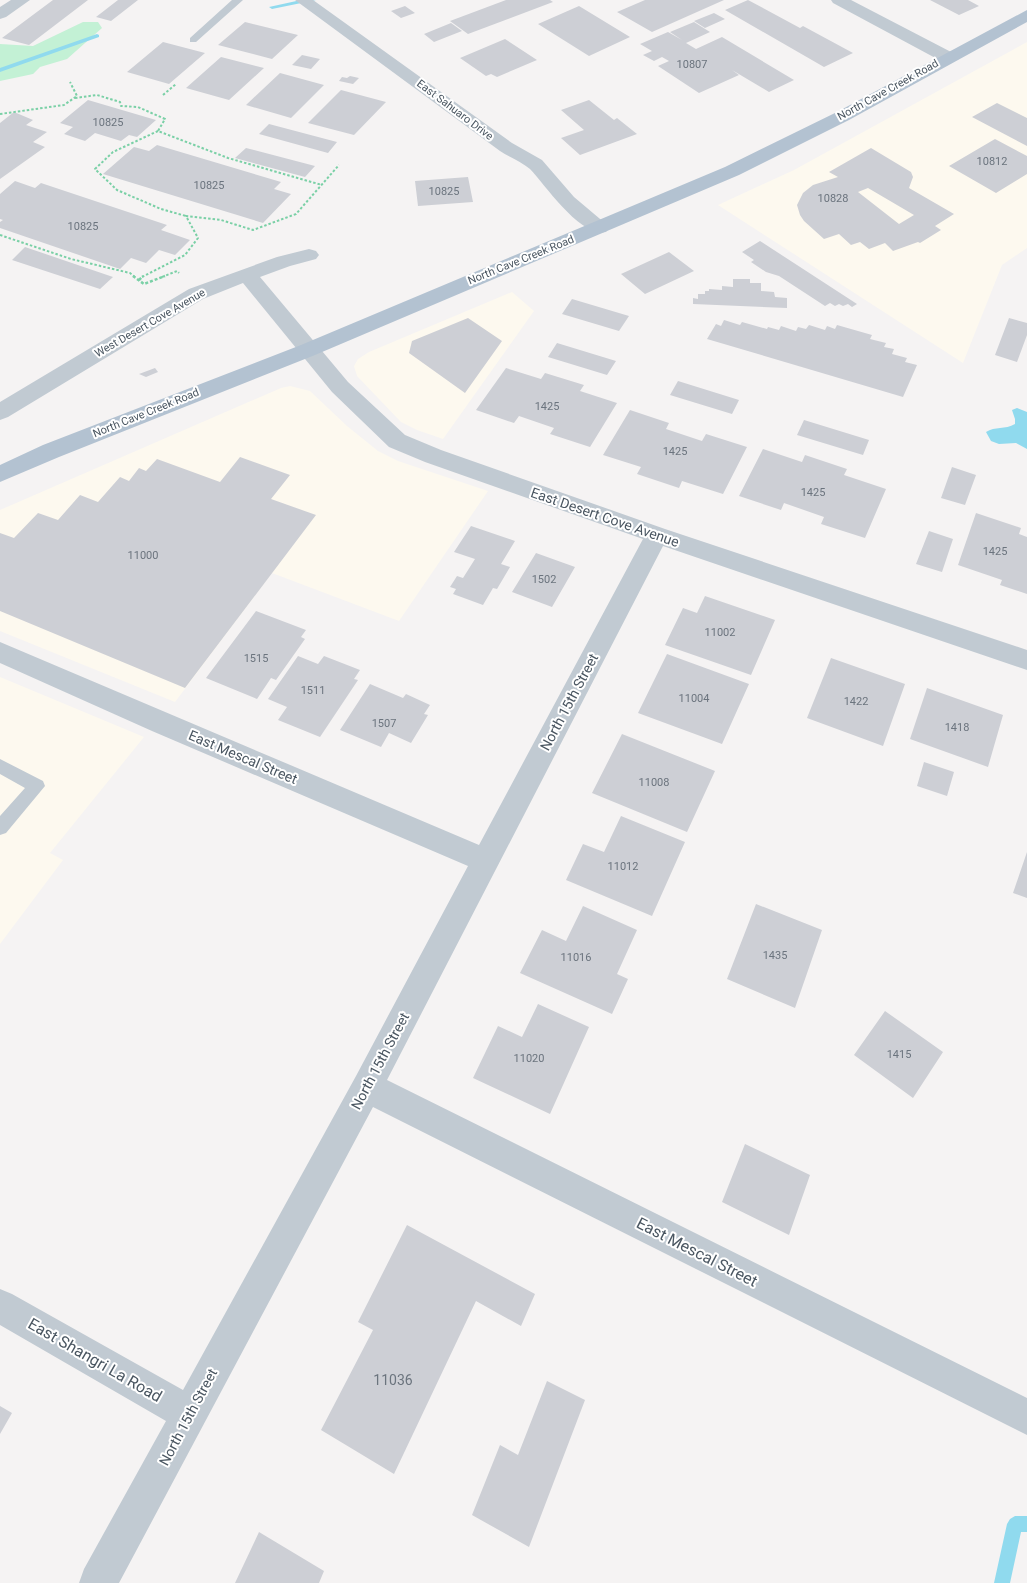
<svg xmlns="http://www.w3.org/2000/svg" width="1027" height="1583" font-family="Roboto,sans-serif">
	<rect width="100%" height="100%" fill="#f5f3f3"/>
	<path fill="#fdf9ef" d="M1027,42V248L1002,265L963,363L718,205L794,170Z
		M512,292L534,311L443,439L417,430L401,422L357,376L354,366L358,359L369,352Z
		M290,386L310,391L347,426L378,451L398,461L488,491L399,621L272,573L175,702L0,631V510L281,388Z
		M0,677L144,737L50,853L63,860L0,944Z"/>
	<path fill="#c3f1d5" d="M83,22H98L102,28L67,59L40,67L33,74L0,81V44L33,46Z"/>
	<path fill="#90daee" d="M1017,408L1027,412V449L1016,443L999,444L991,441L986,432C995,426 1005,430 1015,424V419L1012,410Z"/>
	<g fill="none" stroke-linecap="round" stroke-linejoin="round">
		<path fill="#90daee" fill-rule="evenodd" d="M301,0H316L272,9L269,7Z
			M97,34L99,35V37L0,72V68Z
			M1015,1516H1027V1532H1021L1010,1583H994L1007,1524L1010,1519Z"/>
	</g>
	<path fill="#cdcfd5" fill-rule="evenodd" d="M53,0H88L29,45L2,38Z
		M118,0H138L111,21L96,17Z
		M506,0H550L553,2L468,34L450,21Z
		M645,0H724L652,32L617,12Z
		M748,0L800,28L803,26L853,53L824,67L725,10Z
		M930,0H968L979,6L959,15Z
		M405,6L415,13L401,18L391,11Z
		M579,6L630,37L589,56L538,24Z
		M714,13L725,19L705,28L694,21Z
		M245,22L298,35L272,59L218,45Z
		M694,22L710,32L686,43L696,49L722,37L794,80L769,92L732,70L739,75L699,93L658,66L669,61L662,57L654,61L643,55L652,51L640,44L668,32L682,40L670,32Z
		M451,23L462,31L434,42L424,34Z
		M505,39L537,60L497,77L491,74L486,76L460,58Z
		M163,42L205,53L169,84L127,72Z
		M302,55L320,59L311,69L292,65Z
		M221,57L264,68L229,100L186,88Z
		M280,73L324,85L291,118L246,105Z
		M350,76L359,78L353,84L339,81L342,77L347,78Z
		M341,90L386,102L354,135L308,123Z
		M88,100L156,120L137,137L129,135L121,141L95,133L85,141L64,134L73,127L60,123Z
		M589,100L614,120L617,118L637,134L580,155L561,138L584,130L561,110Z
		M997,103L1027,118V146L972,117Z
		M14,112L33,120L26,125L47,132L33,142L45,147L0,179V123Z
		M269,124L337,142L328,153L259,134Z
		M995,139L1027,156V174L996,193L949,166Z
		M157,145L281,182L274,189L291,194L263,223L103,174L134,147L149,151Z
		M246,148L315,166L305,177L235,158Z
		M871,148L911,172L913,177L909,188L954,214L935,226L941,230L920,243L918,242L893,251L885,243L869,249L860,242L851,245L839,234L824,239L804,221L800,215L797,205L803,193L813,185L838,177L829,172ZM868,188L914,215L899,224L858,192Z
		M468,177L473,202L418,206L415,181Z
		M15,181L35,188L41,183L167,225L161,230L190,240L175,255L159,250L146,263L131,258L120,269L0,228V222L3,220L0,219V194Z
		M760,241L797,265L857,304L852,307L848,304L843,306L839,304L835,306L830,303L825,306L779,276L766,272L751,262L754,260L742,252Z
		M25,247L113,277L100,289L12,260Z
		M669,252L694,271L645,294L621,274Z
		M733,279H750V283H761V291L774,292L775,297L787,298V308L693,304V298L698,299V294H705V291H709V289L722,290V286L733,287Z
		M572,299L629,316L619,331L562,314Z
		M468,318L502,341L465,393L409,353L412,341Z
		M1009,318L1027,323V335L1017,362L995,355Z
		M724,320L740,325L742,322L767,329L768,327L779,330L781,326L796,331L798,327L806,329L809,325L825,330L827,326L835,329L837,325L872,335L870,339L886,343L884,347L894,349L892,354L907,358L905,362L917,365L903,397L707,339L716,324L721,326Z
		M557,343L616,361L607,375L548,357Z
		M155,368L158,372L146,377L139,374Z
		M506,368L541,379L545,373L584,385L580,391L617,403L590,447L550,434L554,428L519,416L514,423L476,410Z
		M678,381L739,400L732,414L670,395Z
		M630,410L669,423L666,429L702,441L706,434L747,447L723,494L682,481L679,488L637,474L641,467L603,455Z
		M804,420L869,440L863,455L797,435Z
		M763,449L802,462L805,455L847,469L844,475L886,489L865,538L821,524L824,517L784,503L781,510L739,496Z
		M240,457L290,475L271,499L316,515L185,688L0,611V533L14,538L38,513L58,520L80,495L98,502L120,477L129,481L139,468L146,471L157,459L220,482Z
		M952,467L976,475L965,505L941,498Z
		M976,513L1021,528L1019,534L1027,537V594L1000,585L1002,580L958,565Z
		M471,526L515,541L501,564L510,567L497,589L493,588L483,605L453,594L456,589L450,587L457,576L463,578L475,559L454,552Z
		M929,531L953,539L942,572L916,564Z
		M536,553L575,567L552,607L512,592Z
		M705,596L775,620L751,675L665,645L683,608L697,613Z
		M256,611L306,630L301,637L305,639L276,680L271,678L257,699L206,678Z
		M667,654L749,684L722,744L638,713Z
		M298,656L318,664L324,656L360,670L354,679L358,680L320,737L278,720L287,707L268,699Z
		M831,658L905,684L883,746L807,718Z
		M370,684L403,698L406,694L430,705L424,714L428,715L411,743L389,733L381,747L340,730Z
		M927,688L1003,715L988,767L910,739Z
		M622,734L715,771L687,832L592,793Z
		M924,762L954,772L947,796L917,786Z
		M621,816L685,842L652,916L566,880L583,844L604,852Z
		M1027,852V898L1013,893Z
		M756,904L822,930L795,1008L727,979Z
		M583,906L637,930L617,974L628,979L612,1014L520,973L542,930L566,941Z
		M538,1004L589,1027L550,1114L473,1078L498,1026L522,1037Z
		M885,1011L943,1052L913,1098L854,1055Z
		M745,1144L810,1175L789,1235L722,1202Z
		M407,1225L535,1294L521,1326L476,1301L394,1474L321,1430L373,1330L358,1322Z
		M547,1381L585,1400L529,1547L472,1515L500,1445L518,1455Z
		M0,1406L12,1413L0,1434Z
		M259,1532L324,1571L319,1583H235Z"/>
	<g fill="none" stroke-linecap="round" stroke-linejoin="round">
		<path stroke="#7ad0a6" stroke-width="2" stroke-dasharray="2.5 2" stroke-linecap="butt" d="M163,95L176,84
			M75,98L97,95L120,102L121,106L138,107L165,119L158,131L228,158L322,185
			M0,114L64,105L77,96L70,82
			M158,131L113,152L95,169L117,190L161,209L186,216
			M0,235L71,259L130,273L135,277
			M142,277L185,255L198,238L186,216L221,220L253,230L296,214L339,165
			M162,277L177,271L179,273"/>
		<path stroke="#7ad0a6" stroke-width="2.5" stroke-dasharray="3 2" stroke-linecap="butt" d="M133,276L144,284L165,276
			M139,280L143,276"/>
		<path fill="#c1cad2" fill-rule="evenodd" d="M232,0H243L196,42H190V38Z
			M0,759L43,781L45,786L6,833L0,835V816L25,788L0,774Z"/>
		<path fill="#c1cad2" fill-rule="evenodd" d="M11,0H30L6,17L0,19V7Z
			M295,0H313L512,143L542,160L574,197L606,224L609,228L606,232C581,238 546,186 530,169C522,162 509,157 500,151Z
			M831,0H851L953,53L955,57L953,61H941L833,3Z
			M309,249L316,251L319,255L316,259L290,266L260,277L348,382L405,435L441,450L665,529L1027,650V670L663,546L387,1080L1027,1398V1435L373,1107L119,1583H79L84,1569L166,1421L0,1325V1289L12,1294L183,1390L356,1076L468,866L152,731L0,663V642L479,845L643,539L425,462L389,447L332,392L243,283L203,299L8,417L0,420V402L189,289L277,257Z"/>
		<path fill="#b3c2d1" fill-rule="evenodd" d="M1027,10V22L849,120L739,175L315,355L59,457L0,482V465L43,445L301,345L725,167L837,112Z"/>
	</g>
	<g text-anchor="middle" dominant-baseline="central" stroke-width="4" stroke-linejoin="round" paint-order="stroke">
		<g font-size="11" fill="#6b747e">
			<text x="692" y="64">10807</text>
			<text x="108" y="122">10825</text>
			<text x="992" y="161">10812</text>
			<text x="209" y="185">10825</text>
			<text x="444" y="191">10825</text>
			<text x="833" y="198">10828</text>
			<text x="83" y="226">10825</text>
			<text x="547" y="406">1425</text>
			<text x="675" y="451">1425</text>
			<text x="813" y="492">1425</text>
			<text x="995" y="551">1425</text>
			<text x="143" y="555">11000</text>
			<text x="544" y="579">1502</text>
			<text x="720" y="632">11002</text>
			<text x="256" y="658">1515</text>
			<text x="313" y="690">1511</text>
			<text x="694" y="698">11004</text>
			<text x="856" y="701">1422</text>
			<text x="384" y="723">1507</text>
			<text x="957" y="727">1418</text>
			<text x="654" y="782">11008</text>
			<text x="623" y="866">11012</text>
			<text x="775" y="955">1435</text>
			<text x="576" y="957">11016</text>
			<text x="899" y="1054">1415</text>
			<text x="529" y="1058">11020</text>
		</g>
		<g font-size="11" fill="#4a5661" stroke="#fff">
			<text transform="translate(888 90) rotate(-29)">North Cave Creek Road</text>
			<text transform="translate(455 110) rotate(37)">East Sahuaro Drive</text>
			<text transform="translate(521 260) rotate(-22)">North Cave Creek Road</text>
			<text transform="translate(150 323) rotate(-30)">West Desert Cove Avenue</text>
			<text transform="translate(146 413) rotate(-22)">North Cave Creek Road</text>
		</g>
		<g font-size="14" fill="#4a5661" stroke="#fff">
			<text transform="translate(605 517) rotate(19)">East Desert Cove Avenue</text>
			<text transform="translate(569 702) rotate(-62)">North 15th Street</text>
			<text transform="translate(243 757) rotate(23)">East Mescal Street</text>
			<text transform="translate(380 1061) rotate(-62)">North 15th Street</text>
			<text transform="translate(188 1417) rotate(-62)">North 15th Street</text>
		</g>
		<g font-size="14" fill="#6b747e">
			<text x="393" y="1380">11036</text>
		</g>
		<g font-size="16" fill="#4a5661" stroke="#fff">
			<text transform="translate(697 1252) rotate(27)">East Mescal Street</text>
			<text transform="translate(95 1360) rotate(30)">East Shangri La Road</text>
		</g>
	</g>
</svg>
